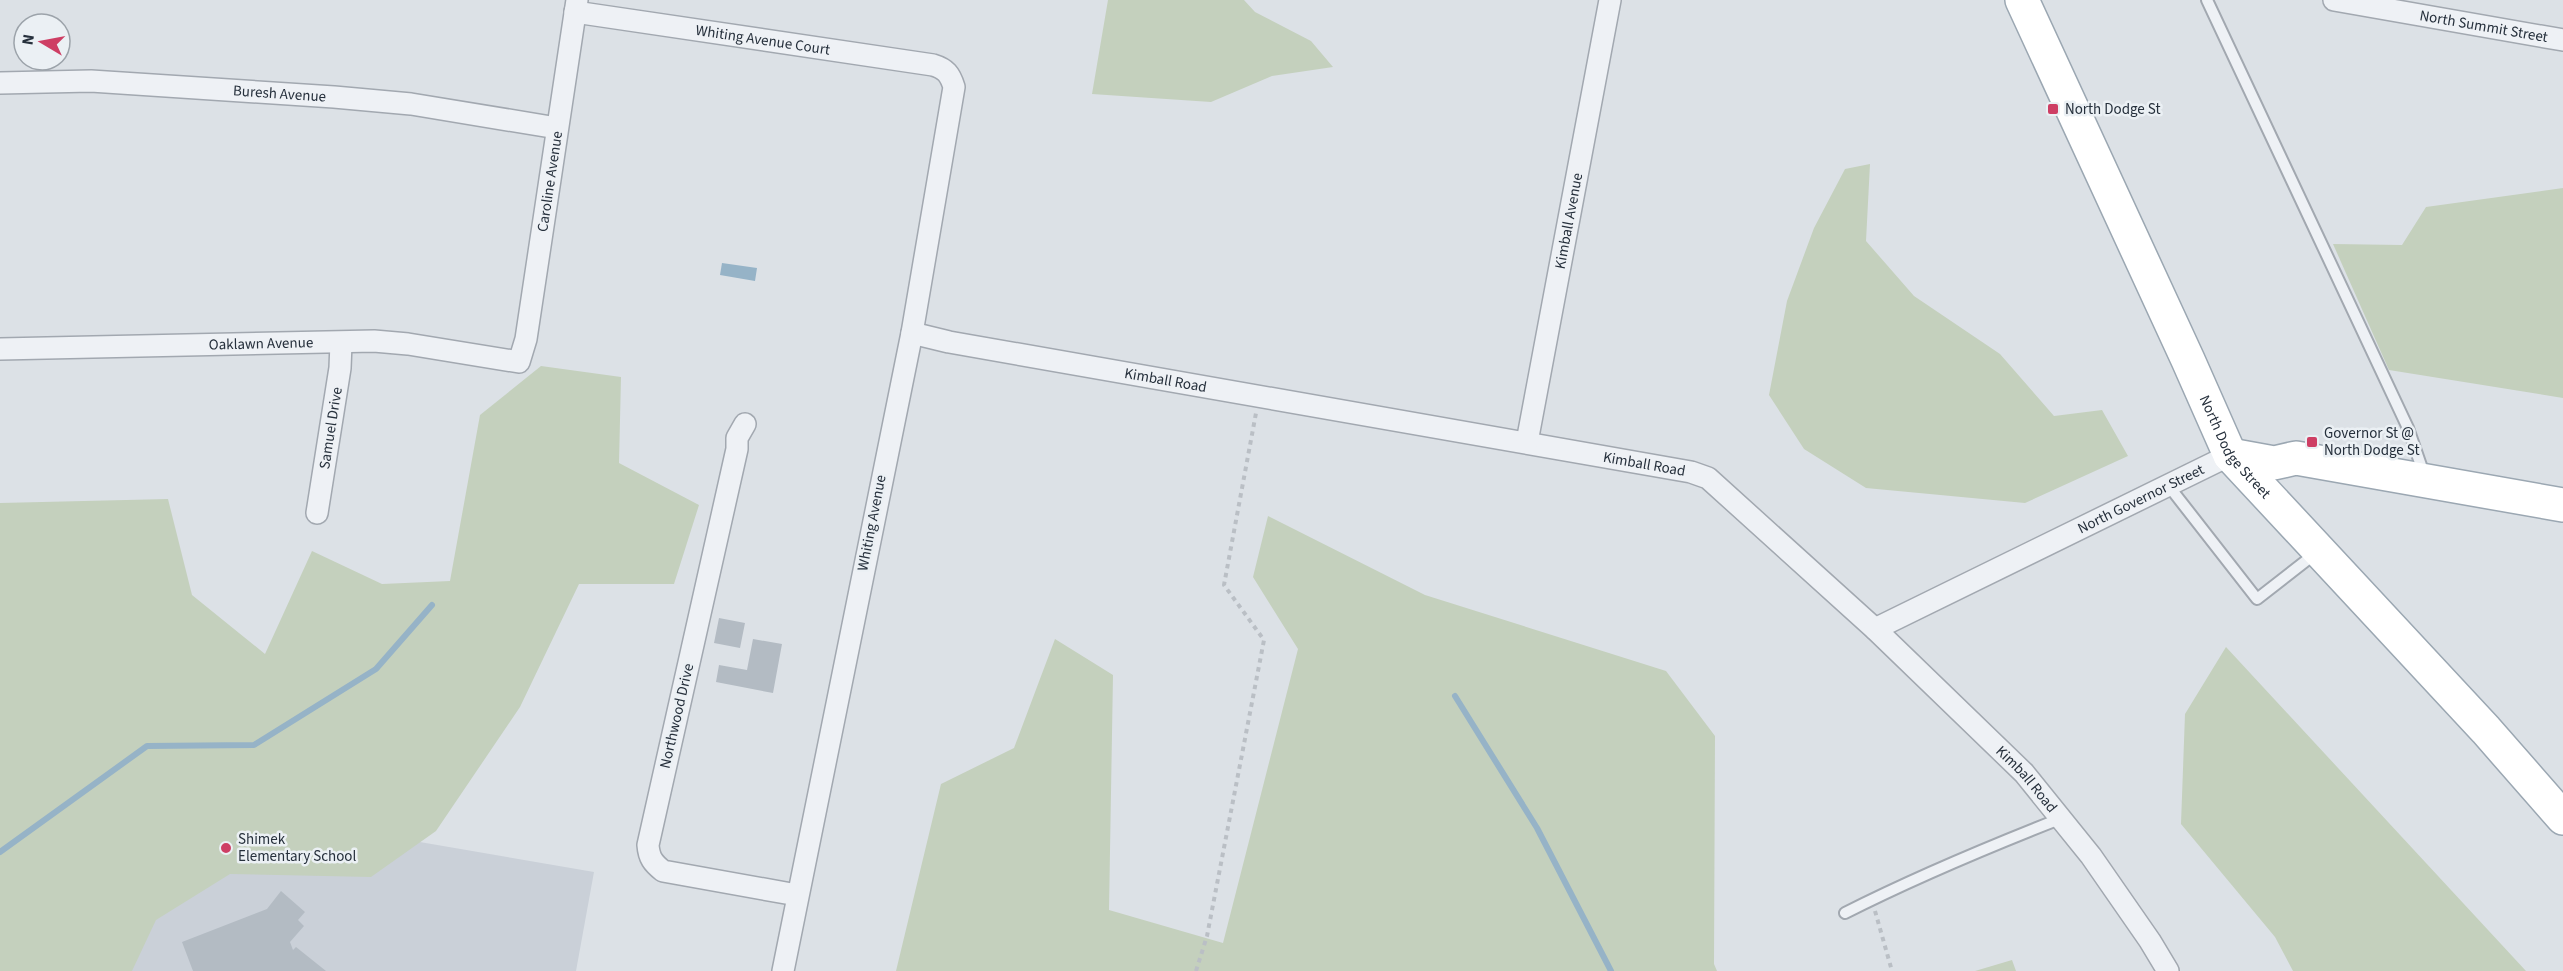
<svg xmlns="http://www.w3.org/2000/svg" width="2563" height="971" font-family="'Source Sans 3',sans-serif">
	<rect width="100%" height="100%" fill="#dce1e6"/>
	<path fill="#cad0d8" d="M0,770L594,872L576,971H0Z"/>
	<path fill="#c4d0bd" d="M1108,0H1244L1255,12L1311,41L1333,67L1272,76L1211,102L1092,94Z
		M1870,164L1866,241L1914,296L2000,354L2054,416L2102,410L2128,456L2025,503L1866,488L1804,449L1769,395L1787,301L1814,228L1845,169Z
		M2563,188V398L2389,370L2333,244L2402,245L2426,207Z
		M541,366L621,377L619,463L699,505L674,584H579L520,707L436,831L371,877L230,874L156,920L132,971H0V503L168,499L192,595L265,654L312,551L382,584L450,581L480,415Z
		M1268,516L1425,595L1666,671L1715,736L1714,964L1717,971H896L941,784L1014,748L1055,639L1113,675L1109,910L1223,943L1298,649L1253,577Z
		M2226,647L2526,971H2293L2275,937L2181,824L2185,714Z
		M2012,960L2016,971H1975Z"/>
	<path fill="#96b3c7" d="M722,263L757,268L755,281L720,275Z"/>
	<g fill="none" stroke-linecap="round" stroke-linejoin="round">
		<path stroke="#96b3c7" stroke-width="6" d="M1455,696L1537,828L1611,971
			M0,852L147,746L254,745L376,669L432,605"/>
	</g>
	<path fill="#b3bbc3" d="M719,618L745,623L740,648L714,643Z
		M753,639L782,644L773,693L716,682L719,665L747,670Z
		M281,891L305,912L298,920L304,926L290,942L293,950L296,947L326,971H193L182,942L267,909Z"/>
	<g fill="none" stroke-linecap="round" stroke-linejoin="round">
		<g stroke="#a2a8b0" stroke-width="14">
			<path id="lane" d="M2207,0L2408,428L2425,477
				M2168,485L2257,599L2316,553
				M1845,913C1916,877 1988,847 2062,818"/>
		</g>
		<g stroke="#a2a8b0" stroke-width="24">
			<g id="street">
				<path id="s1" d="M2334,0L2563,40"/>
				<path id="s2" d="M575,12L933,65C946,69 950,74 954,87L912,333L783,971"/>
				<path id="s3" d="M0,83L91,81L334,97L411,104L557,128"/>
				<path id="s4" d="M912,333L949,342L1691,472L1708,478L1875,629L2024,773L2091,856L2150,941L2168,971"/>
				<path id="s5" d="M0,349L374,341L408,344L519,362L526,339L577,0"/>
				<path d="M745,424L737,438V449L648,845C649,858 653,863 663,871L797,895"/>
				<path id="s6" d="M1527,442L1610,0"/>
				<path id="s7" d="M317,513L340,368L341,343"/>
				<path id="s8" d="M1875,629L2230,455"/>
			</g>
		</g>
		<g stroke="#9ba7b2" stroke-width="36">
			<g id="primary">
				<path id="s9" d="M2022,0L2188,360L2230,455L2486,730L2563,818"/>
				<path d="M2230,455L2274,463L2296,458L2563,505"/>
			</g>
		</g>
		<path stroke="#babfc5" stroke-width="4" stroke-dasharray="4.5 4.5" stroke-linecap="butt" d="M1875,911L1892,971
			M1196,971L1207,936L1264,640L1224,585L1256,413"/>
		<use href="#lane" stroke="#eef1f5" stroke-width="10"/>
		<use href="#street" stroke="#eef1f5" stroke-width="21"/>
		<use href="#primary" stroke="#fff" stroke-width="33"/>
	</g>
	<g fill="#ce3e64" stroke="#ebf0f4" stroke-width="2">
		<rect x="2047" y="103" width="12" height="12" rx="3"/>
		<rect x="2306" y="436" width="12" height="12" rx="3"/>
		<circle cx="226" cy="848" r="6"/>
	</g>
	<g text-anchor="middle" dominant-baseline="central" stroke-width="5" stroke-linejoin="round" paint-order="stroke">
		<g font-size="15" fill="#26303c" stroke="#ebf0f4">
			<text stroke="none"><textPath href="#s1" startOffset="152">North Summit Street</textPath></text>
			<text stroke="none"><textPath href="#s2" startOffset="190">Whiting Avenue Court</textPath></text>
			<text stroke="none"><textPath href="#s3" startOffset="280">Buresh Avenue</textPath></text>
			<text stroke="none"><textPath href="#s5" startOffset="704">Caroline Avenue</textPath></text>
			<text stroke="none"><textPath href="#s6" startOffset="225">Kimball Avenue</textPath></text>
			<text stroke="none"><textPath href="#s5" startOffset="261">Oaklawn Avenue</textPath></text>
			<text stroke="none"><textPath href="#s4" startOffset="258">Kimball Road</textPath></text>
			<text stroke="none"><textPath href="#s7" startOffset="86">Samuel Drive</textPath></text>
			<text stroke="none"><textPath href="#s9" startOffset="496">North Dodge Street</textPath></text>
			<text stroke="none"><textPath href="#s4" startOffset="744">Kimball Road</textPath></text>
			<text stroke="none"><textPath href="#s8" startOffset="296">North Governor Street</textPath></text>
			<text transform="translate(872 523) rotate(-79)">Whiting Avenue</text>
			<text transform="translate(677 716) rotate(-77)">Northwood Drive</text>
			<text stroke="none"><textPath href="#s4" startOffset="1248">Kimball Road</textPath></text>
		</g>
		<g font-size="15" fill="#26303c" stroke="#ebf0f4" text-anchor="start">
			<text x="2065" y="109">North Dodge St</text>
			<text x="2324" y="433">Governor St @<tspan x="2324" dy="17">North Dodge St</tspan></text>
			<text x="238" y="839">Shimek<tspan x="238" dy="17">Elementary School</tspan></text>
		</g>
	</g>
	<g transform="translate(42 42) rotate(280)"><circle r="28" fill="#ebf0f4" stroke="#9ca3aa" stroke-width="1.5"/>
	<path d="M0-4.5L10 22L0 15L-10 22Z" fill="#ce3e64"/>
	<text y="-9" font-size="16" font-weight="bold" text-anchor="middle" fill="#26303c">N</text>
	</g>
</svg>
